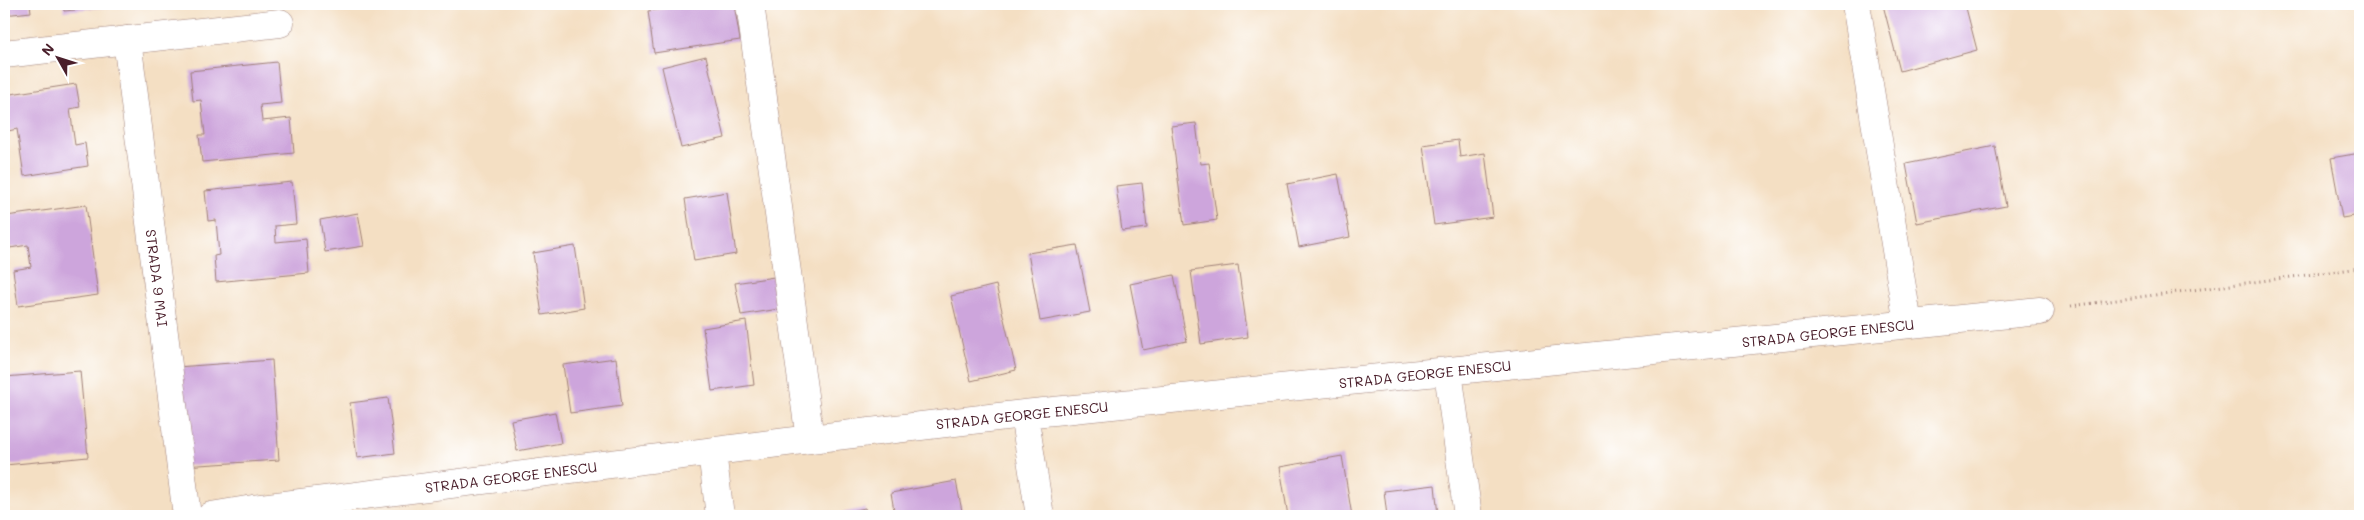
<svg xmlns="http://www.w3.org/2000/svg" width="2364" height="520" font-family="Mali,sans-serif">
	<rect width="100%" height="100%" fill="#fff"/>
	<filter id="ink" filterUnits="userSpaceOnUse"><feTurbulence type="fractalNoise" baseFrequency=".02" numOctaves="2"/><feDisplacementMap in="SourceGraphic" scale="10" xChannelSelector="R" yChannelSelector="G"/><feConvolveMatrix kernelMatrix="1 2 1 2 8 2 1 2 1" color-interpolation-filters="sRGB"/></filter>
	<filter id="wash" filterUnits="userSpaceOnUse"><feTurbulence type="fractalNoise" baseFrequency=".0096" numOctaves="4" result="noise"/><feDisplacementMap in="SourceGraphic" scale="20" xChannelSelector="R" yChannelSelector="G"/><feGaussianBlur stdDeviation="1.12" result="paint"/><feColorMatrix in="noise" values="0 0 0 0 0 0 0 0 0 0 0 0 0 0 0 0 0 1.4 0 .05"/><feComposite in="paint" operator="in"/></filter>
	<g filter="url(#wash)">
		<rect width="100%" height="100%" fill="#f4dfc3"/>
		<g id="blocks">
			<path fill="#cda5dc" d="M4,4H30L31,12L4,15Z
				M63,4H107L108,7L64,11Z
				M698,4H734L740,40L654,53L648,11Z
				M1890,4H1965L1977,50L1900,71L1883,5Z
				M706,56L725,138L681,148L662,67Z
				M277,62L281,103L260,105L262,121L291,118L294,153L202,162L199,135H205L201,100L193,101L190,71Z
				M76,84L80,107L70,109L75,145L85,143L88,166L24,176L17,129L4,132V95Z
				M1196,123L1201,164L1209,163L1217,220L1184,225L1171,126Z
				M1458,140L1460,157L1485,153L1493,217L1434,225L1423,145Z
				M1995,146L2006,206L1917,223L1906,164Z
				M2360,153V215L2342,218L2331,158Z
				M1338,174L1350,237L1299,247L1287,184Z
				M292,182L296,224L275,226L276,242L306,239L309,273L216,282L214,256L219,255L216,220L208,221L205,191Z
				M1142,183L1147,228L1122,231L1116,186Z
				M727,192L736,254L694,261L685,199Z
				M86,205L98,295L18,306L13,270L31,267L28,245L10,248L6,216Z
				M358,213L364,246L325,252L320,220Z
				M1077,245L1090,312L1040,321L1028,253Z
				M575,246L584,308L542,315L533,253Z
				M1238,265L1248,337L1201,344L1191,271Z
				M1174,275L1187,341L1143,350L1130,284Z
				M774,277L779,309L741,315L735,283Z
				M996,285L1016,370L971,381L951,296Z
				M746,321L754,385L712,391L703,328Z
				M616,358L622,406L570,413L563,365Z
				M272,360L279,460L183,466L177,367Z
				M80,371L88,457L5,465L4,377Z
				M388,398L395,453L357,458L350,403Z
				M555,412L561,443L517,451L511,420Z
				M1342,456L1352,516H1288L1280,467Z
				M956,481L963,516H895L891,493Z
				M1435,485L1438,516H1387L1384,491Z
				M865,508L867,516H833V515Z"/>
		</g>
	</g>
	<g filter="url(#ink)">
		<use href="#blocks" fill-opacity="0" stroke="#9f7f77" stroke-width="1"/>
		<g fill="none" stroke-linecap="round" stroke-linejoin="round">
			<g stroke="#9f7f77" stroke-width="29">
				<path id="minor" d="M750,4L810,439
					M1856,4L1908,324
					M127,40L187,516
					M4,54L280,23
					M1448,372L1468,516
					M1024,414L1040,516
					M712,452L720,516
					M211,516L253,509L810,439L1024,414L2040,311"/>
			</g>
			<path stroke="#9f7f77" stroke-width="3" stroke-dasharray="1 4" stroke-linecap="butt" d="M2071,306L2360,268"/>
			<use href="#minor" stroke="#fff" stroke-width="28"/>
		</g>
	</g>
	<g text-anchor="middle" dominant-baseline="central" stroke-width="4" stroke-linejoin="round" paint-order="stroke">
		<g font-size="14" fill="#4a1f2b" stroke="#fff">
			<text transform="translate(157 278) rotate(83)">STRADA 9 MAI</text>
			<text transform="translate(1828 333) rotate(-6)">STRADA GEORGE ENESCU</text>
			<text transform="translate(1425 374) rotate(-6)">STRADA GEORGE ENESCU</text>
			<text transform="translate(1022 415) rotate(-6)">STRADA GEORGE ENESCU</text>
			<text transform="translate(511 477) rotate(-7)">STRADA GEORGE ENESCU</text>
		</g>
	</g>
	<rect width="2364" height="520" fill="none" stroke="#fff" stroke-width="20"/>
	<g transform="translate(58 58) rotate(309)" stroke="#ffffff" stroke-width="4" paint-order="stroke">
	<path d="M0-4L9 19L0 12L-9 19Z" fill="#4a1f2b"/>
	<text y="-8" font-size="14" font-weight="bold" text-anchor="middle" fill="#4a1f2b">N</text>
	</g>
</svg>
